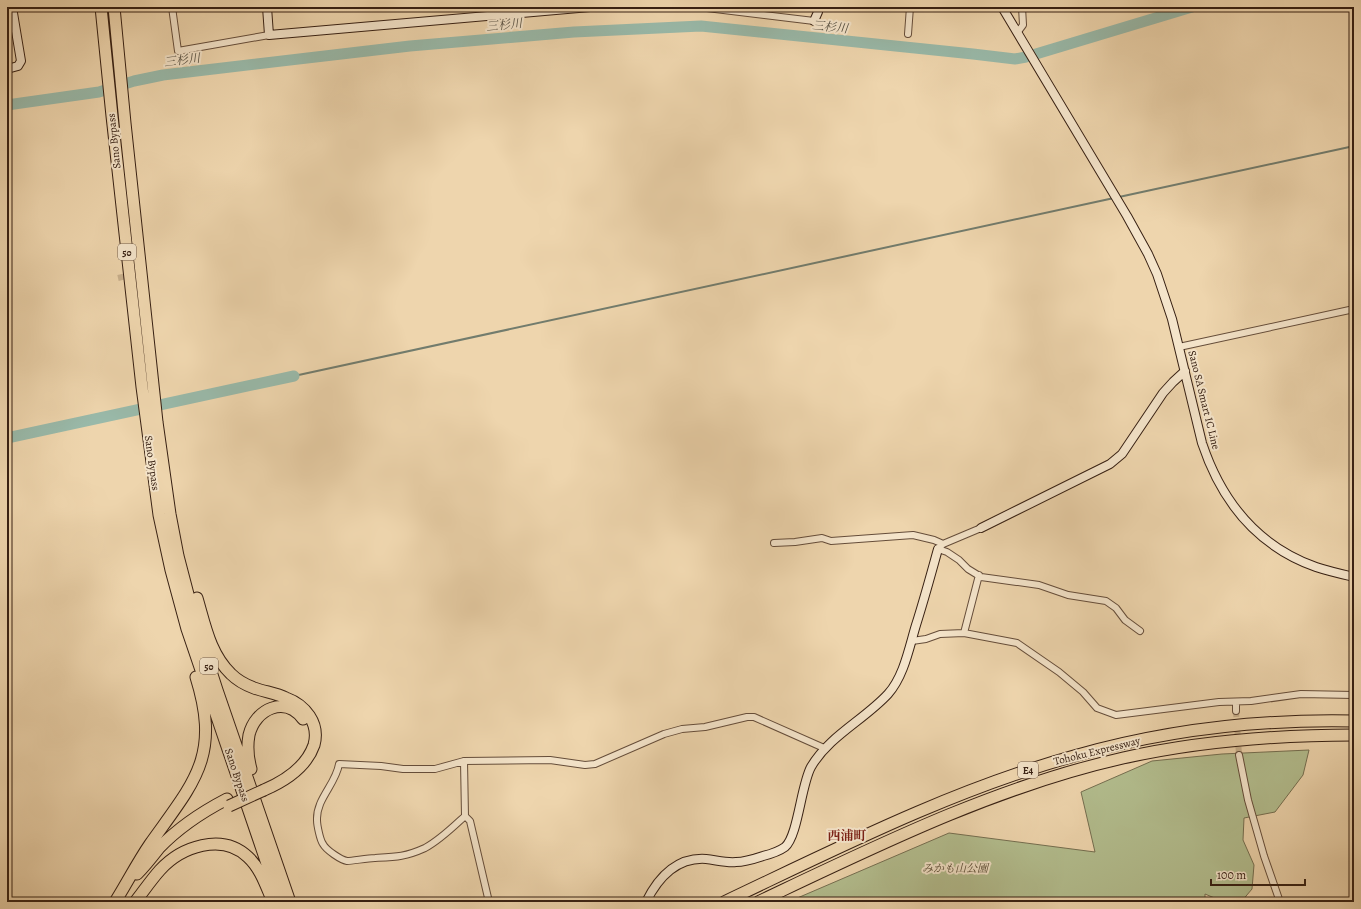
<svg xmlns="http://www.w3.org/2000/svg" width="1361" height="909" font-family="Alegreya,'Noto Serif JP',serif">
	<rect width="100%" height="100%" fill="#eed5ad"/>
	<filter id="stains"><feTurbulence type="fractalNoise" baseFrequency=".005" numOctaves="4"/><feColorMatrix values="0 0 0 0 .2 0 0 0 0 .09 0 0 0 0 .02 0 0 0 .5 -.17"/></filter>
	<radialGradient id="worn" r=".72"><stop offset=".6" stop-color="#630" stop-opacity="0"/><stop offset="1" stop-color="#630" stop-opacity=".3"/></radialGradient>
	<path fill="#b3be8f" stroke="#756f51" d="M1309,750L1303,775L1275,812L1244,818L1243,840L1254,865L1252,889L1241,902H1224L1205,894V902H1108L1107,900V902H788L949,833L1095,852L1081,792L1152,761L1222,754Z"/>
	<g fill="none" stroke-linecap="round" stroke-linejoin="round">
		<path stroke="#727c6d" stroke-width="2" d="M1119,197L1354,146
			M294,376L1114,198"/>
		<path stroke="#99b9a9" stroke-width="11" d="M7,105L99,92L134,81L163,75L410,46L574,32L701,26L973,54L1015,59L1026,57L1192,7
			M7,438L294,376"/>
		<path stroke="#c9b18e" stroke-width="6" stroke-dasharray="6 3" stroke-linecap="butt" d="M118,278L131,275
			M1236,711L1239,755"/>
		<g stroke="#654d3a" stroke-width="8">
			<path id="street" d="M172,7L178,51L269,35
				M685,7L707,8L814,21
				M1017,33L1023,25L1022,7
				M908,34L910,7
				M1179,347L1354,309
				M981,528L943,544L938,549L947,552L959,560L968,569L981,577L1039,585L1068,595L1106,601L1116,608L1125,620L1140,631
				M774,543L795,542L822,538L831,541L913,535L934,540L943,544
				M964,633L979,575
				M912,641L926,639L940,634L964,633L1017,643L1059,672L1083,692L1097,708L1116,715L1219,702L1251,701L1301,694L1354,695
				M1236,711V702
				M1239,755L1248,800L1264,856L1280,902
				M464,761L465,816L470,821L489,902
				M465,816C453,827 440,840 425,848C405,857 396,857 375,858C367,858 353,861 347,861C341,860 326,850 323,844C320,840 317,825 317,820C316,799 336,784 339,764L381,766L403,769H435L464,761L550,760L585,765L595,764L664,734L682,729L705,727L747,717H754L824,748"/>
		</g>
		<g stroke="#372013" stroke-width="10">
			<path id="secondary" d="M267,7L269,35L590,7
				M1002,7L1127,216L1148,254L1157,274L1172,319L1202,443C1221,500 1257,546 1316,567C1328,571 1341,574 1354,577
				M814,21L818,12V7
				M7,69L18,66L21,61L12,7
				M981,528L1110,464L1122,454L1163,393L1173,382L1185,371
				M646,902C658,878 677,857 706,859C716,860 726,863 736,862C745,862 754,859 763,856C771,854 778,852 785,847C798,836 801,785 811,767C829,736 864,720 888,694C904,676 909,648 916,625C924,600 931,574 938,549"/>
		</g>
		<g stroke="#372013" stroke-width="13">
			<path id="highway" d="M101,7L112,116L142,387L159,515L171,570L187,629L280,902
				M114,7L125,123L157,422L170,514L178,556L196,625L217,690L290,902
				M197,598C205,625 210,654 231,674C237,680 246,685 254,688C265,692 276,693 286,698C305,705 320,723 314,745C306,768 285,781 264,790
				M251,769C248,758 247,746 249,735C255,709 285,695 303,719
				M137,874C145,866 152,857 159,848C179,827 202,812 227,799
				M115,902C127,883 137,863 150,844C194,782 221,757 196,677
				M135,902C143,892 151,880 160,870C181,847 222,832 248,857C261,869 266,886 273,902
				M724,902C838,848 952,790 1074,756C1165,730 1260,719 1354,721
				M758,902C876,846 995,787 1123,758C1199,741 1276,735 1354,735"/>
		</g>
		<use href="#street" stroke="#f4e4ca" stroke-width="6"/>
		<use href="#secondary" stroke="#f4e4ca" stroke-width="8"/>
		<use href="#highway" stroke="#eed5ad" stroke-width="11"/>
		<g stroke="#372013" stroke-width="13" stroke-linecap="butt">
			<path id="highway-bridge" d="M229,806L264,790"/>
		</g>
		<use href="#highway-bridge" stroke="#eed5ad" stroke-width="11"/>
	</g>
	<g text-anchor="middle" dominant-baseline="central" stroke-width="4" stroke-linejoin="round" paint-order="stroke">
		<g fill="#f4e4ca" stroke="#705b4a" stroke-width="1">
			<rect x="118" y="244" width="18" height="16" rx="3"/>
			<rect x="200" y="658" width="18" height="16" rx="3"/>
			<rect x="1018" y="762" width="20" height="16" rx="3"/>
		</g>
		<g font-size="10" font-weight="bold" fill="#372013">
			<text x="127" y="252">50</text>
			<text x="209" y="666">50</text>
			<text x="1028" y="770">E4</text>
		</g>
		<g font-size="11" fill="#372013" stroke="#f4e4ca">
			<text transform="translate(114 141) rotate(-96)">Sano Bypass</text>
			<text transform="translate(1204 400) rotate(76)">Sano SA Smart IC Line</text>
			<text transform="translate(152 463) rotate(82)">Sano Bypass</text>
			<text transform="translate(1097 751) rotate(-14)">Tohoku Expressway</text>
			<text transform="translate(237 775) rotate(71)">Sano Bypass</text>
		</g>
		<g font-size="11" font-style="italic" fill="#564832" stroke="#f4e4ca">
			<text x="955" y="868">みかも山公園</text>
		</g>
		<g font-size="12" font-style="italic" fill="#544e40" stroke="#f4e4ca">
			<text transform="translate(504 25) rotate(-6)">三杉川</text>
			<text transform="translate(830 27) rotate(6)">三杉川</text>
			<text transform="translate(182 60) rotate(-7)">三杉川</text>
		</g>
		<g font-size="13" font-weight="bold" fill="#7a1f14" stroke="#f4e4ca">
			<text x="847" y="835">西浦町</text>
		</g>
	</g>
	<rect width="1361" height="909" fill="none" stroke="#eed5ad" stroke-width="24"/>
	<rect x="8" y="8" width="1345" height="893" fill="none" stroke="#372013" stroke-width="2"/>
	<rect x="12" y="12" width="1337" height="885" fill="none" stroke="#372013"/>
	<path d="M1211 879v6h94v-6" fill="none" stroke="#372013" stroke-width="2"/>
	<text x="1217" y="879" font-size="12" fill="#372013" stroke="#f4e4ca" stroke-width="3" paint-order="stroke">100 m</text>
	<rect width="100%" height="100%" filter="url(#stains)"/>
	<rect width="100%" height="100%" fill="url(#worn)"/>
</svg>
